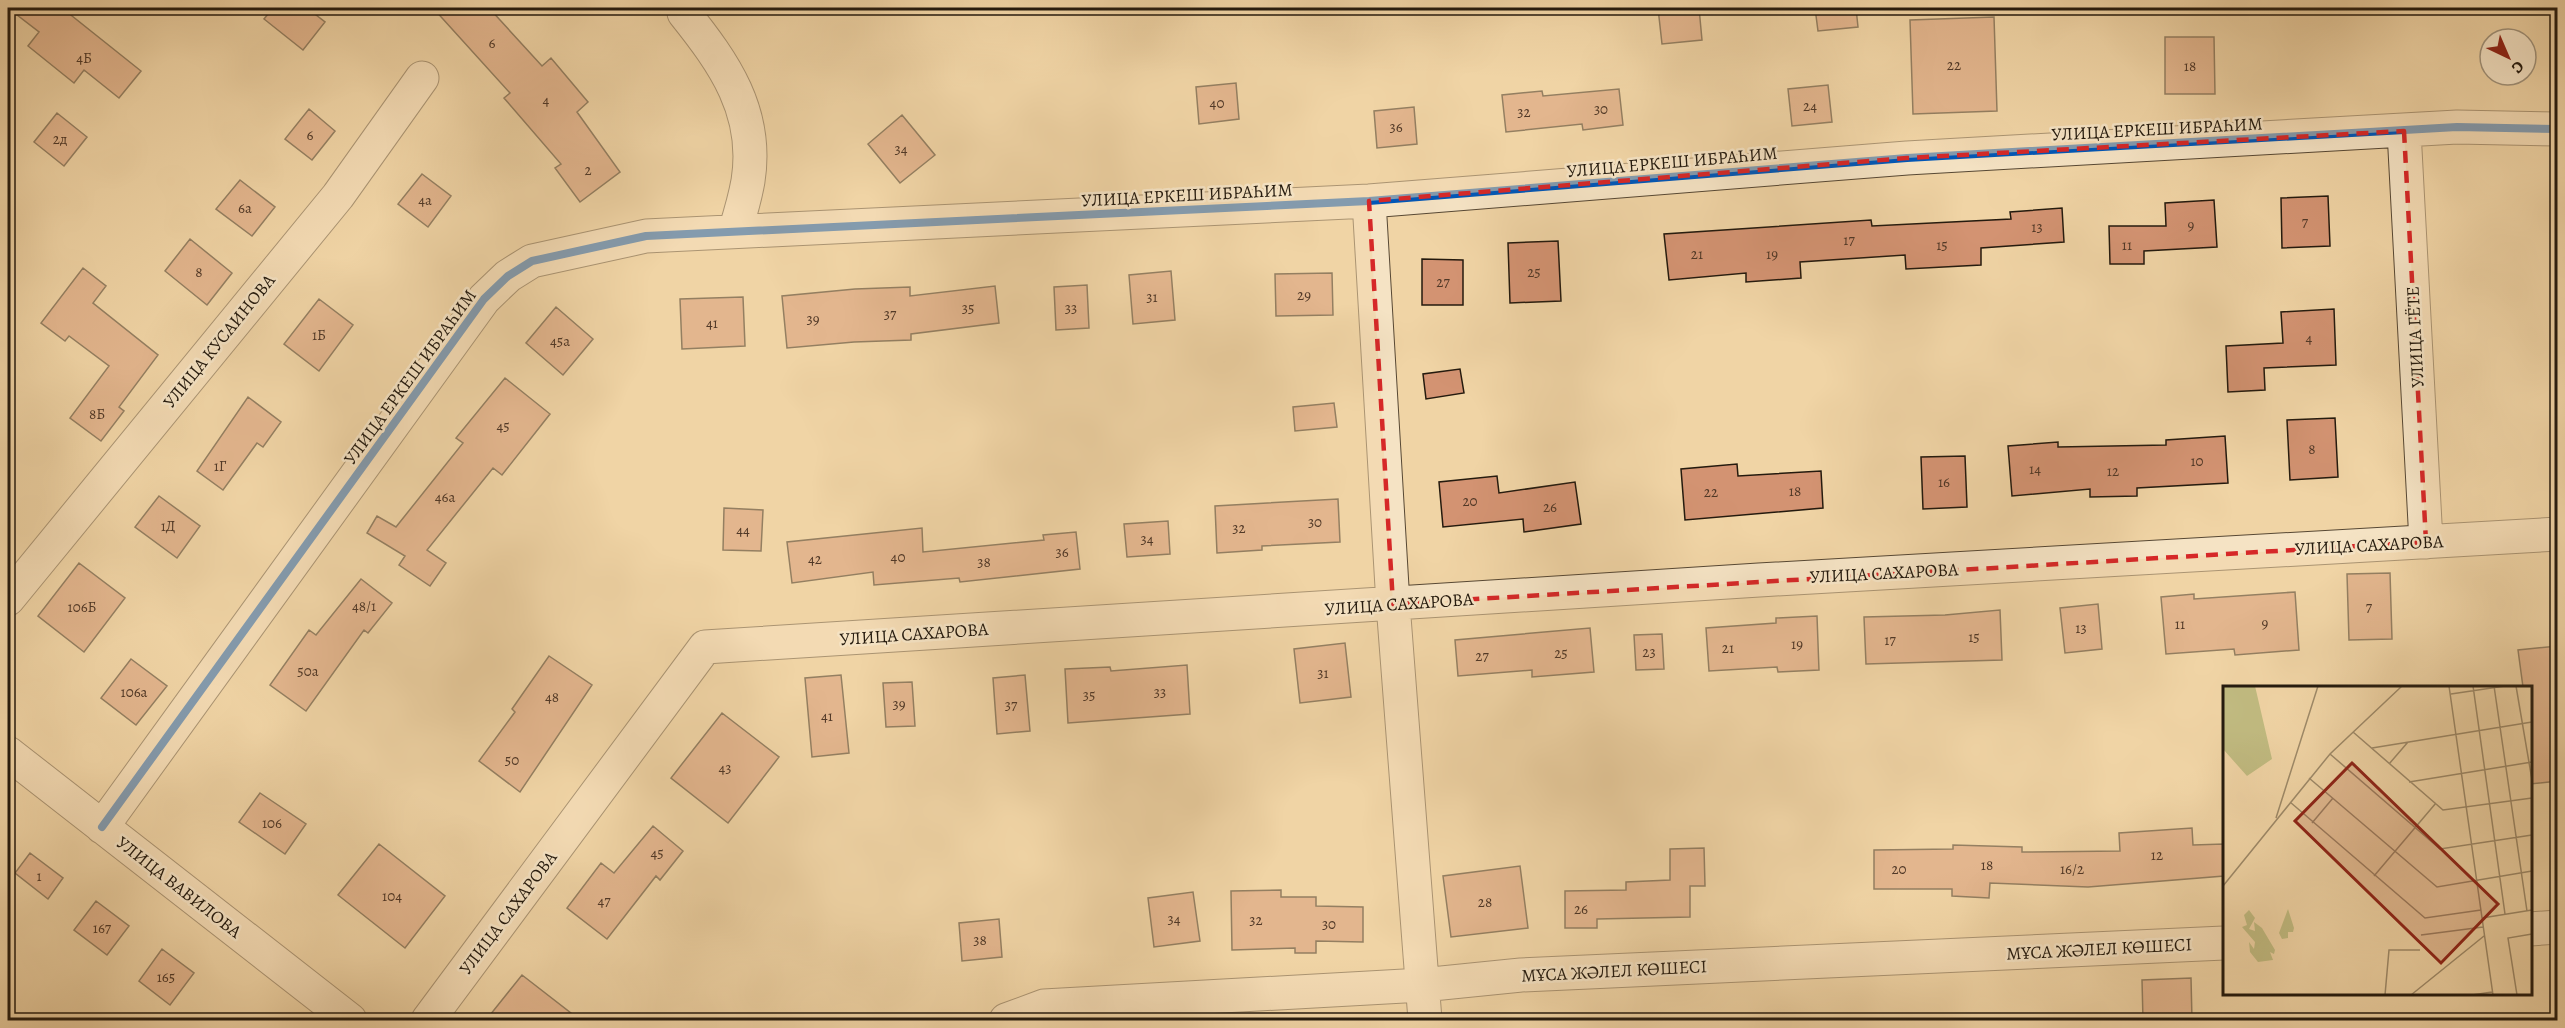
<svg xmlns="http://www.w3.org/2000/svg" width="2565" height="1028" font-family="Alegreya,serif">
	<rect width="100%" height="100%" fill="#f0d4a5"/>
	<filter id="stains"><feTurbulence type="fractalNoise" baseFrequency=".00333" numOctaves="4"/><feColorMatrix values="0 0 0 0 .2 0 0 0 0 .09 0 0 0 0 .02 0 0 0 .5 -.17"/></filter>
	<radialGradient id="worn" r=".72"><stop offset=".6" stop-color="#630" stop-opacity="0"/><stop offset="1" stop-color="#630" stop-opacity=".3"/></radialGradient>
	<path fill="#d39372" stroke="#241a0e" stroke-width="1.5" d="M8,8H62L141,71L119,98L84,70L74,83L28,46L39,32Z
		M273,8H307L325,22L303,50L264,19Z
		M433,8H489L542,66L551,58L588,102L577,112L620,172L580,202L555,168L561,164L504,98L510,93Z
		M1658,8H1699L1702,40L1662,44Z
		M1815,8H1856L1858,27L1818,31Z
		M1994,17L1997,111L1913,114L1910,20Z
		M2165,37H2214L2215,94H2165Z
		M1236,83L1239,119L1199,124L1196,87Z
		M1828,85L1832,122L1792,126L1788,89Z
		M1619,89L1623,125L1583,130L1582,124L1506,132L1502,95L1542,91L1543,96Z
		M1414,107L1417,144L1377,148L1374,111Z
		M309,109L335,131L312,160L285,139Z
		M57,113L87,137L64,166L34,142Z
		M902,115L935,155L900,183L868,144Z
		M422,174L451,196L428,227L398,204Z
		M240,180L275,207L252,236L216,209Z
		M2328,196L2330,246L2282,248L2281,198Z
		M2214,200L2217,247L2144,251V264H2110L2109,226H2166L2165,203Z
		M2062,208L2064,242L1981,248V265L1906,269L1905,255L1800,262L1801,278L1746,282V273L1669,280L1664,234L1871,220L1872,226L2011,219L2010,212Z
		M190,239L232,273L207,305L165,271Z
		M1558,241L1561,301L1510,303L1508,243Z
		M1422,259L1463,260V305H1422Z
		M83,268L106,286L93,303L158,355L119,407L124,411L101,441L70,418L109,366L69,336L65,341L41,323Z
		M1171,271L1175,320L1133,324L1129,275Z
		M1332,273L1333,315L1276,316L1275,274Z
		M1087,285L1089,328L1056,330L1054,287Z
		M995,286L999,323L911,334V340L854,342L787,348L782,296L855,289L910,287V296Z
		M743,297L745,346L682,349L680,299Z
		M319,299L353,325L319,371L284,344Z
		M556,307L593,339L563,375L526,343Z
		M2334,309L2336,365L2264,368L2265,390L2228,392L2226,346L2283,343L2281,312Z
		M1460,369L1464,393L1426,399L1423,374Z
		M505,378L550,414L502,475L493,468L427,550L446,563L430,586L399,565L405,556L367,533L377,516L396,527L463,443L456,438Z
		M248,397L281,422L263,447L257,443L223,490L197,471Z
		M1334,403L1337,427L1295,431L1293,407Z
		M2335,418L2338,477L2290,480L2287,420Z
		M2225,436L2228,483L2137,488V496L2090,497V489L2012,496L2008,446L2058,442V447L2166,445V440Z
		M1965,456L1967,507L1923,509L1921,457Z
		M1737,464L1738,476L1821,471L1823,508L1685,520L1681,469Z
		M1497,476L1499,493L1575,482L1581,524L1524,532L1523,519L1443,527L1439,482Z
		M159,496L200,526L177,558L135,527Z
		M1338,499L1340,542L1262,546V550L1217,553L1215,506Z
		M724,508L763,510L761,551L723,550Z
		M1168,521L1170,554L1127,557L1124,524Z
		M922,528L923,552L1044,540L1043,535L1076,532L1080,569L960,582L959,578L874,585L873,572L792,583L787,542Z
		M79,563L125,598L84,652L38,616Z
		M2390,573L2392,639L2349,640L2347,574Z
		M361,579L392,603L368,633L364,630L306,711L270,685L309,630L316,635Z
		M2295,592L2299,650L2235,655L2234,649L2166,654L2161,597L2194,594V599Z
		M2098,604L2102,649L2065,653L2060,608Z
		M2000,610L2002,660L1866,664L1864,617L1945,615Z
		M1817,616L1819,670L1778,672L1777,667L1709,671L1706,628L1776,623V618Z
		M1590,628L1594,672L1532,677V670L1458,676L1455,640Z
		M1662,634L1664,669L1636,670L1634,635Z
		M1345,643L1351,697L1300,703L1294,649Z
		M2558,646V781L2530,784V687H2523L2518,650Z
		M549,656L592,685L520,792L479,761L515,712L512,709Z
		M131,659L167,686L136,725L101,698Z
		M1187,665L1190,714L1068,723L1065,669L1110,667L1111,671Z
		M841,675L849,753L812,757L805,678Z
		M1025,675L1030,731L997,734L993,678Z
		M912,682L915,726L886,727L883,683Z
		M722,713L779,757L728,823L671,778Z
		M260,793L306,824L285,854L239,822Z
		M653,826L683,851L660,880L656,876L607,939L567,908L601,863L614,873Z
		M2192,828L2193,845L2224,844V876L2088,887L1990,883L1989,898L1952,896V889H1874V850L1953,849V845L2022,847V852L2120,851L2119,833Z
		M379,844L445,896L405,948L338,895Z
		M1704,848L1705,886H1690V917L1597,919V928H1565V891L1626,890V882L1670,880V849Z
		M30,853L63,878L48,899L15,873Z
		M1520,866L1528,928L1451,937L1443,876Z
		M1281,890V897H1316V906L1363,907V942L1316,941V953H1295V948L1232,950L1231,891Z
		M1193,892L1200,941L1154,947L1148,898Z
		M96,901L129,926L107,955L74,930Z
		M999,919L1002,957L962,961L959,923Z
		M162,949L194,973L170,1005L139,981Z
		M522,975L580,1020H486Z
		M2191,978L2192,1020H2143L2142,980Z"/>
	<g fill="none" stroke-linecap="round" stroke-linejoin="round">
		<g stroke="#574834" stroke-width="35">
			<path id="minor" d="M684,13C724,63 759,112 748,181C745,198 740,215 735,231
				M2404,131L2426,542
				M1369,201L1393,604L1425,1020
				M8,599L338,196L422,78
				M8,753L350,1020
				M102,827L484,299L508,276L532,261L646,236L1369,201L1907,158L2457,127L2558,129
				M2530,929L2558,927
				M428,1020L705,647L1759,580L2558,534
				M1006,1020L1044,1006L1422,985L1521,975L2224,943"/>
		</g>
		<use href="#minor" stroke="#f5e3c4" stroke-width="33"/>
		<g stroke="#f5e3c4" stroke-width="11">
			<path id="cycleway" d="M102,827L484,299L508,276L532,261L646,236L1369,201L1907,158L2457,127L2558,129"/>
		</g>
		<use href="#cycleway" stroke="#0057b8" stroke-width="8"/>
	</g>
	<path d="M0 0H2565V1028H0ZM2404,131L2426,542L1393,604L1369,201L1907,158Z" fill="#f0d4a5" fill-opacity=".55" fill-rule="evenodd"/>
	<path fill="none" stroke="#d62828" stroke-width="4.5" stroke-dasharray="12 8" stroke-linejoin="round" d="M2404,131L2426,542L1393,604L1369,201L1907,158Z"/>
	<g text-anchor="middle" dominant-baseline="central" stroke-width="5" stroke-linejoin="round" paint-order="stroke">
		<g font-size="15" fill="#503827">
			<text x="492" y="43">6</text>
			<text x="84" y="58">4Б</text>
			<text x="1954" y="65">22</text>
			<text x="2190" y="66">18</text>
			<text x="546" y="100">4</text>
			<text x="1217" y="103">40</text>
			<text x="1810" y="106">24</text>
			<text x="1601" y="109">30</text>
			<text x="1524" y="112">32</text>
			<text x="1396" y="127">36</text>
			<text x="310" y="135">6</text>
			<text x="60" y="139">2д</text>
			<text x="901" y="149">34</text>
			<text x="588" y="170">2</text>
			<text x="425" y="200">4а</text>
			<text x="245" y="208">6а</text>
			<text x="2305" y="222">7</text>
			<text x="2191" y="225">9</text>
			<text x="2037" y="227">13</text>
			<text x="1849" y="240">17</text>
			<text x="1942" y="245">15</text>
			<text x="2127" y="245">11</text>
			<text x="1697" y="254">21</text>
			<text x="1772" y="254">19</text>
			<text x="199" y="272">8</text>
			<text x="1534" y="272">25</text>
			<text x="1443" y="282">27</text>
			<text x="1304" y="295">29</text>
			<text x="1152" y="297">31</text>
			<text x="968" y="308">35</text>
			<text x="1071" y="308">33</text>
			<text x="890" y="314">37</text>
			<text x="813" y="319">39</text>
			<text x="712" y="323">41</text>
			<text x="319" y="335">1Б</text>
			<text x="2309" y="338">4</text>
			<text x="560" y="341">45а</text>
			<text x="97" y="414">8Б</text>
			<text x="503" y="426">45</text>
			<text x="2312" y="449">8</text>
			<text x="2197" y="461">10</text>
			<text x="220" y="466">1Г</text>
			<text x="2035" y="469">14</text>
			<text x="2113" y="471">12</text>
			<text x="1944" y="482">16</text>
			<text x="1795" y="491">18</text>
			<text x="1711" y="492">22</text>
			<text x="445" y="497">46а</text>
			<text x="1470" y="501">20</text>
			<text x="1550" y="507">26</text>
			<text x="1315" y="522">30</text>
			<text x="168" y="526">1Д</text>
			<text x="1239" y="528">32</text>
			<text x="743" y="530">44</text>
			<text x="1147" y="539">34</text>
			<text x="1062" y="552">36</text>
			<text x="898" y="557">40</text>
			<text x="815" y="559">42</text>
			<text x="984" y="562">38</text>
			<text x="364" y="606">48/1</text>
			<text x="82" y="607">106Б</text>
			<text x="2369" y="607">7</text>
			<text x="2265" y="623">9</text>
			<text x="2180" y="624">11</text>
			<text x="2081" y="628">13</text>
			<text x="1974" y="637">15</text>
			<text x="1890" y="640">17</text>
			<text x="1797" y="644">19</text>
			<text x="1728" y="648">21</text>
			<text x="1649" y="652">23</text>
			<text x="1561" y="653">25</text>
			<text x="1482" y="656">27</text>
			<text x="308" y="671">50а</text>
			<text x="1323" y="673">31</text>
			<text x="134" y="692">106а</text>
			<text x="1160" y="692">33</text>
			<text x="1089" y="695">35</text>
			<text x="552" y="697">48</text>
			<text x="899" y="704">39</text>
			<text x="1011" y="705">37</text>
			<text x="827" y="716">41</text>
			<text x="512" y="760">50</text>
			<text x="725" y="768">43</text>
			<text x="272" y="823">106</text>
			<text x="657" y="853">45</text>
			<text x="2157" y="855">12</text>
			<text x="1987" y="865">18</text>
			<text x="1899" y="869">20</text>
			<text x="2072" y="869">16/2</text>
			<text x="39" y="876">1</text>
			<text x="392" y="896">104</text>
			<text x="604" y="901">47</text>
			<text x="1485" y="902">28</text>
			<text x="1581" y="909">26</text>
			<text x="1174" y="919">34</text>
			<text x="1256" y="920">32</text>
			<text x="1329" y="924">30</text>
			<text x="102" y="928">167</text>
			<text x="980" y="940">38</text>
			<text x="166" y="977">165</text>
		</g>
		<g font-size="18" fill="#241a0e" stroke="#f5e3c4">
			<text transform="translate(2157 129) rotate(-3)">УЛИЦА ЕРКЕШ ИБРАҺИМ</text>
			<text transform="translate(1672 162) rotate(-5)">УЛИЦА ЕРКЕШ ИБРАҺИМ</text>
			<text transform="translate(1187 195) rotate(-3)">УЛИЦА ЕРКЕШ ИБРАҺИМ</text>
			<text transform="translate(2415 337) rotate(-93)">УЛИЦА ГЁТЕ</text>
			<text transform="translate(219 341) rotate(-51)">УЛИЦА КУСАИНОВА</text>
			<text transform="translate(410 377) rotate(-54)">УЛИЦА ЕРКЕШ ИБРАҺИМ</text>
			<text transform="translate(2369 545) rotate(-3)">УЛИЦА САХАРОВА</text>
			<text transform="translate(1884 573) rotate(-3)">УЛИЦА САХАРОВА</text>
			<text transform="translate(1399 604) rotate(-4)">УЛИЦА САХАРОВА</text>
			<text transform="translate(914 634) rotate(-4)">УЛИЦА САХАРОВА</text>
			<text transform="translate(179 887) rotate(38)">УЛИЦА ВАВИЛОВА</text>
			<text transform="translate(508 913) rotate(-53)">УЛИЦА САХАРОВА</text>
			<text transform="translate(2099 949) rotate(-3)">МҰСА ЖӘЛЕЛ КӨШЕСІ</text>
			<text transform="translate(1614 971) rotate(-3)">МҰСА ЖӘЛЕЛ КӨШЕСІ</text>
		</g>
	</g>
	<g transform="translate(2223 686)">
		<rect width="309" height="309" fill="#f0d4a5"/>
		<path d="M0,0H32L49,73L24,90L0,63ZM65,223L71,242L70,246H65V252L59,253L56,247ZM26,224L32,232L26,243L32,245L31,236L39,242L52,264L51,268L47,266L50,274L35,276L27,266L26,256L31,263L32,256L19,241L24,239L21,229Z" fill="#c1bb81"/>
		<path fill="none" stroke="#9e8a69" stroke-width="1.5" d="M226,0L270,309M250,0L282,228M271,0L304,225M293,0L309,94M228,8L282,0M130,46L220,124L309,112M149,62L309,36M107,68L217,163L309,149M166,78L185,56M86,92L214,201L309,185M186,96L309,76M67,116L202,232L258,224M53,132L95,0M89,137L110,112M151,190L213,117M0,200L107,68L179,0M259,232L309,224M198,249L260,241M162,309L166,264H197M188,309L261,250M249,309L269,306M294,309L285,252L309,248"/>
		<path fill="#8f2418" fill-opacity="0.15" stroke="#8f2418" stroke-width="3" d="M129,77L275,218L218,277L72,135Z"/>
		<rect width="309" height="309" fill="none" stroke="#241a0e" stroke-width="3"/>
	</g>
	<rect width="2565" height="1028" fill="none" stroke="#f0d4a5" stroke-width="30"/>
	<rect x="9" y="9" width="2547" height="1010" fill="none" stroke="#241a0e" stroke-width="3"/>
	<rect x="15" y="15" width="2535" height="998" fill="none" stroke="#241a0e" stroke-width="1.5"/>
	<g transform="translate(2508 57) rotate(136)"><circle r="28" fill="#f5e3c4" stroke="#a1937b" stroke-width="1.5"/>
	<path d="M0-4.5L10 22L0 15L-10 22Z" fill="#8f2418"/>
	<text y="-9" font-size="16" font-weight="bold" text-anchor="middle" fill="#241a0e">С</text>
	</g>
	<rect width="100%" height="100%" filter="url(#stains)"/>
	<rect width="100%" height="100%" fill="url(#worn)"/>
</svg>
